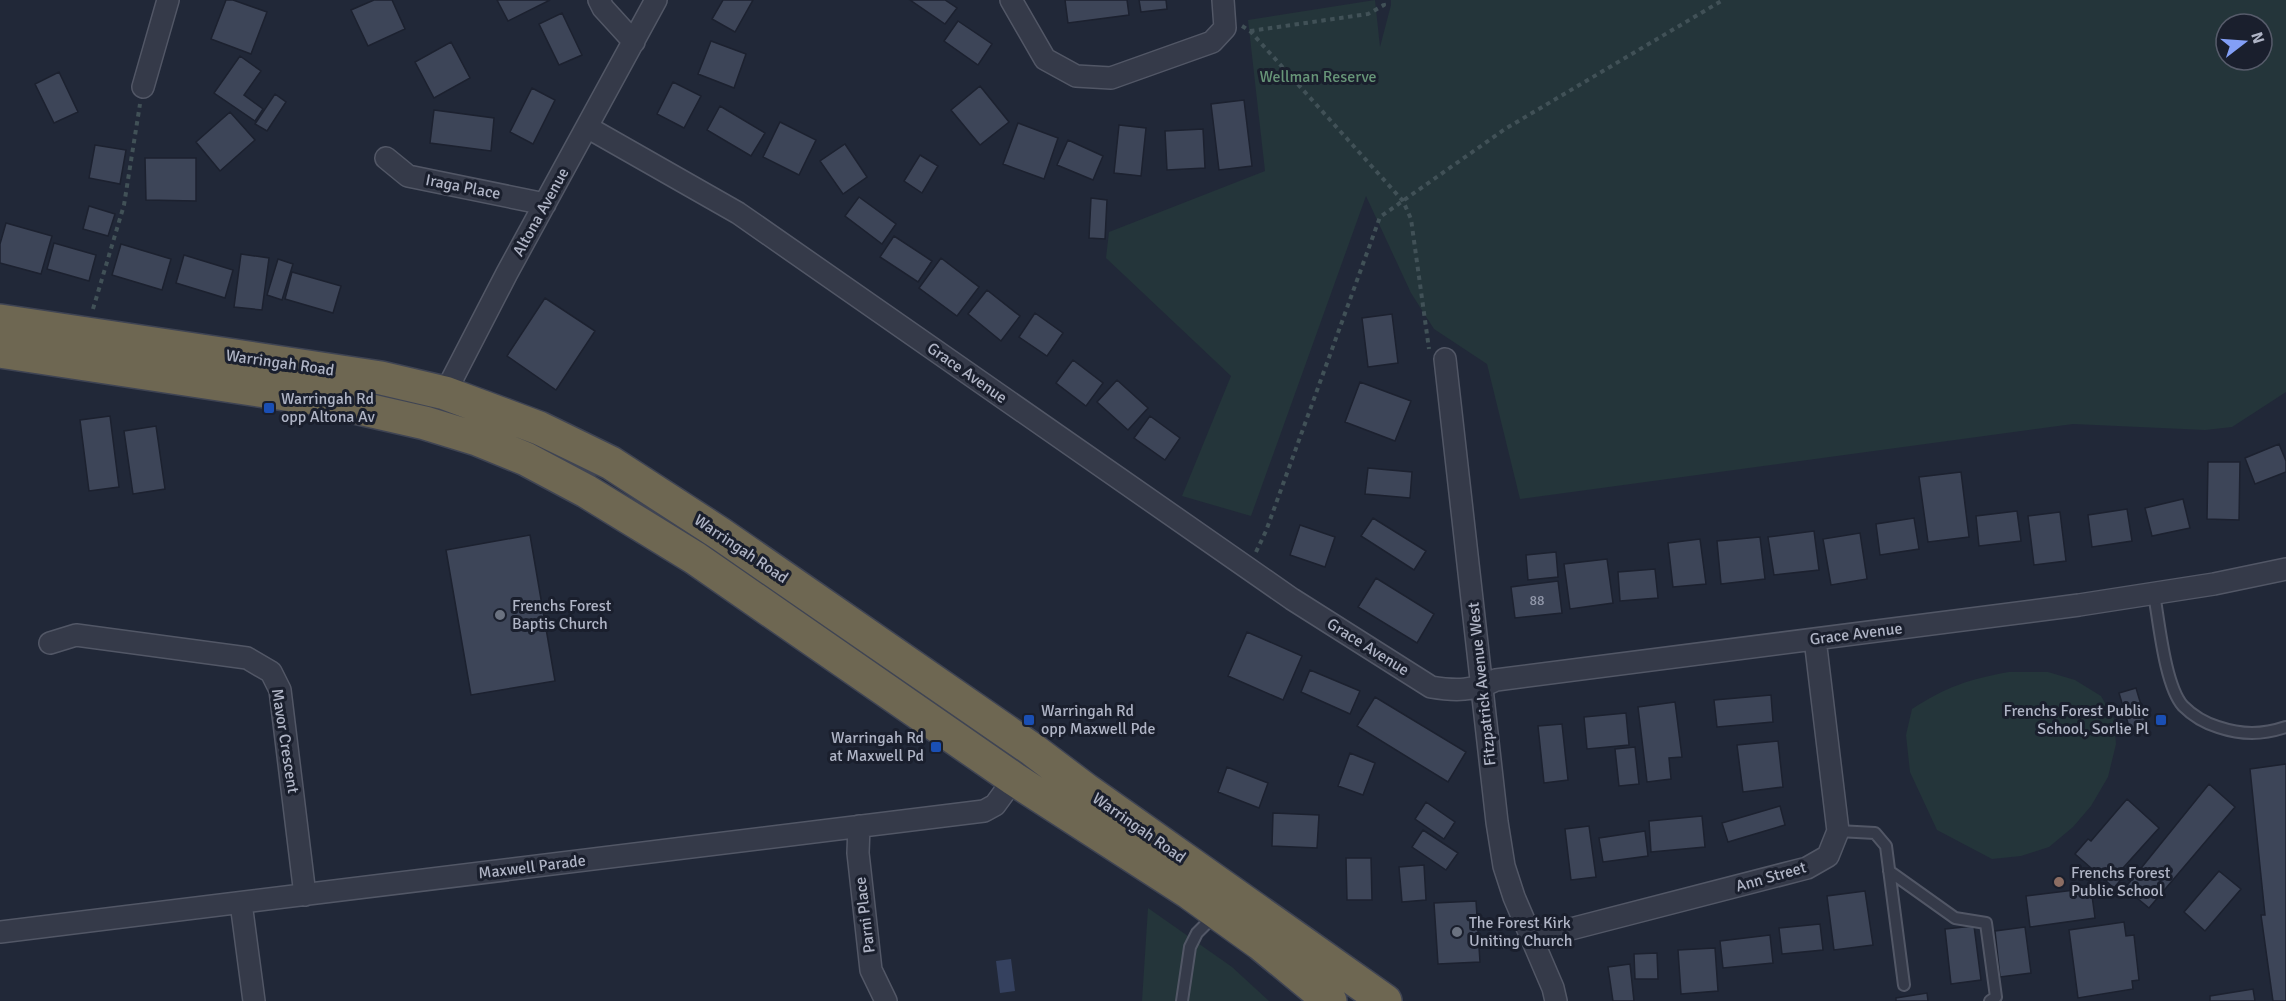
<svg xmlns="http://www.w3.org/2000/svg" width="2286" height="1001" font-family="Signika,sans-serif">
	<rect width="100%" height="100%" fill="#212838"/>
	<path fill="#24353a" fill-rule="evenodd" d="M1375,0L1380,47L1391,5V0H2286V392L2232,427L2205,430L2073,424L1520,499L1487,364L1434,329L1411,293L1366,196L1251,516L1182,496L1231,376L1106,258L1109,232L1265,171L1248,20ZM2226,24H2262V60H2226Z
		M2009,672H2048L2075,680L2101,696L2114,719L2116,744L2108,777L2091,806L2073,827L2049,847L2021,856L1992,859L1937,830L1910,772L1906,735L1912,709C1946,687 1969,679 2009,672Z
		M1148,908L1232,967L1269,1001H1142Z"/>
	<path fill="#35415f" d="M1011,959L1015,991L1000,993L996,961Z"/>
	<path fill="#3d4558" stroke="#1c212f" stroke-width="1.5" d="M226,0H233L267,12L251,54L211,39Z
		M374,0H392L405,29L368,46L351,10Z
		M497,0H550L508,21Z
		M723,0H753L735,32L712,19Z
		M910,0H945L957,8L945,24Z
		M1065,0H1127L1129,15L1068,23Z
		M1139,0H1166L1167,9L1141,12Z
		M562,13L582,55L559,65L539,24Z
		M958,21L992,44L978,65L944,41Z
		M711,41L746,54L734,88L698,74Z
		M451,42L470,78L434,98L415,62Z
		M240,56L261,71L244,95L263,109L255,121L214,93Z
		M59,72L78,112L54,123L35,84Z
		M673,82L701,96L684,128L657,114Z
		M980,86L1009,122L980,145L951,110Z
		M532,88L555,100L533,144L510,132Z
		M275,94L286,102L267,131L255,124Z
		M1244,100L1252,166L1219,170L1211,104Z
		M720,106L765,133L751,156L707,130Z
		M434,110L494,118L491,151L430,143Z
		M230,112L255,140L220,171L196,142Z
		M780,122L816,140L799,175L763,157Z
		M1018,123L1058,138L1044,179L1003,164Z
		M1119,125L1146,128L1141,176L1114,173Z
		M1203,129L1205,168L1167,170L1165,131Z
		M1068,140L1103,156L1093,180L1057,165Z
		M845,144L867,177L843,194L820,161Z
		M95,145L126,150L120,184L89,178Z
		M920,155L938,166L922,193L904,181Z
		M145,158H196V201L146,200Z
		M859,197L896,224L882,244L845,216Z
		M1091,198L1107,200L1105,239L1089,238Z
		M89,206L115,214L108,236L83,229Z
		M6,223L52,236L41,274L0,263V244Z
		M894,236L932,261L918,282L880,257Z
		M54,243L96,255L89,281L47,269Z
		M121,244L171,259L162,290L112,275Z
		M241,254L269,258L262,310L234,307Z
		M184,255L233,270L225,298L176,283Z
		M941,258L979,287L957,316L919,288Z
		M278,259L293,264L282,300L267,295Z
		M292,272L341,286L333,313L285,299Z
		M987,290L1020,316L1001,341L968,314Z
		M545,298L595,331L556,390L507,356Z
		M1035,313L1063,333L1047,356L1019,337Z
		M1392,314L1398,363L1368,367L1362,318Z
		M1073,360L1103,383L1086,406L1056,383Z
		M1117,380L1148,408L1128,430L1097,402Z
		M1360,382L1411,401L1395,441L1345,422Z
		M110,416L119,487L89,491L80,420Z
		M1150,416L1180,438L1165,460L1134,438Z
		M156,426L165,489L133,494L124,431Z
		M2279,444L2286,461V472L2255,484L2245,458Z
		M2208,462H2240L2239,520L2207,519Z
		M1368,468L1412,472L1410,498L1365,494Z
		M1961,472L1969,537L1928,542L1919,477Z
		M2183,499L2190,528L2152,536L2145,508Z
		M2127,509L2132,541L2092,547L2088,515Z
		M2017,511L2021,541L1979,546L1976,516Z
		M2060,512L2066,561L2034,565L2028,516Z
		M1373,518L1426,551L1414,570L1361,536Z
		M1914,518L1919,549L1880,555L1876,524Z
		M1300,525L1335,537L1325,567L1290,555Z
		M1814,531L1819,570L1774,575L1768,537Z
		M1860,533L1867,579L1831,585L1823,539Z
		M530,535L555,681L471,695L446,550Z
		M1760,537L1765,579L1721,584L1717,541Z
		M1700,539L1706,584L1673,587L1668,543Z
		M1556,552L1558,577L1528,580L1526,555Z
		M1607,559L1613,603L1570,609L1564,564Z
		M1655,569L1658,598L1620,601L1618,572Z
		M1376,578L1434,614L1417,643L1358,607Z
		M1558,581L1562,613L1515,618L1511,587Z
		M1247,632L1302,656L1283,700L1228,676Z
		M1310,670L1360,691L1350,714L1301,692Z
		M2136,688L2147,725L2130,730L2119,693Z
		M1771,695L1773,722L1717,727L1714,700Z
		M1375,697L1466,752L1448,782L1357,726Z
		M1675,702L1682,757L1669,758L1671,779L1647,782L1638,707Z
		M1626,713L1629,745L1587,749L1584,717Z
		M1562,724L1568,780L1544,783L1538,726Z
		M1778,741L1783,787L1743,792L1737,745Z
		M1635,747L1639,784L1619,786L1615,749Z
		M1350,753L1375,763L1363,795L1338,786Z
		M2286,764V1001H2273L2261,915H2265L2250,769Z
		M1227,767L1268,783L1259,808L1218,792Z
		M2209,784L2235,807L2149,908L2125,888Z
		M2127,799L2159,828L2123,868L2127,872L2114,888L2075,854L2088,839L2091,841Z
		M1426,802L1455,822L1444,839L1415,819Z
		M1780,806L1785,825L1728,842L1722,823Z
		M1273,813L1319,815L1317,848L1272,846Z
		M1702,816L1705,847L1651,852L1649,821Z
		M1589,826L1596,877L1571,880L1565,829Z
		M1423,830L1458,853L1446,870L1412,847Z
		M1645,831L1648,856L1603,862L1599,838Z
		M1346,858H1371L1372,900H1347Z
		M1424,865L1426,900L1402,902L1399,867Z
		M2219,871L2241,889L2205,931L2184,912Z
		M2091,888L2095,918L2030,927L2026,896Z
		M1865,891L1873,945L1834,950L1827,896Z
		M1476,901L1480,962L1438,964L1434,903Z
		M2124,922L2126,936L2134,935L2139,980L2132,981L2133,989L2078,998L2069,930Z
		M1820,924L1823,950L1782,954L1779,928Z
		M1974,926L1981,980L1951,984L1945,929Z
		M2025,927L2031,973L2000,977L1995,931Z
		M1770,935L1773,963L1723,968L1720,941Z
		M1715,948L1718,991L1681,994L1678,950Z
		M1657,953L1658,979H1635L1634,954Z
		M1630,964L1634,1001H1613L1608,967Z
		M2253,989L2255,1001H2210V996Z
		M1927,993L1928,1001H1896V998Z"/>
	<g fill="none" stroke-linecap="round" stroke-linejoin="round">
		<g stroke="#525766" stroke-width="14">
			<path id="lane" d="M2154,594C2159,622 2165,686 2183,706C2193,716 2205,723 2218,727C2242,735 2262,735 2286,727
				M1838,831L1875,833L1886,846L1904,985
				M1889,871L1955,918L1986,923L1996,997L1990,1001
				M1182,1001L1190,947L1197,933L1215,915"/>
		</g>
		<g stroke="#525766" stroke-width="24">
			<path id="street" d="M599,0L603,8L634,42
				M1011,0L1045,59L1076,76L1111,78L1212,42L1225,28L1223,0
				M143,87L168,0
				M587,127L738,213L1292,599L1431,687C1455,691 1474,691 1496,680L2079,605L2214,584L2286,569
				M386,158L408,176L545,204
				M1445,359L1497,822L1504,866L1514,897L1553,988L1556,1001
				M445,393L507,273L656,0
				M50,643L76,635L247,658L271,672L280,690L305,895
				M859,826L858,853L871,970L886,1001
				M241,903L254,1001
				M0,932L984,811L995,805L1014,779
				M1532,939L1807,868L1828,856L1838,831L1815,639"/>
		</g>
		<g stroke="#3f4453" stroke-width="36">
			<path id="highway" d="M0,321L381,378L445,393L539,428L611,463L719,533L1033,750L1086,790L1385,1001
				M0,351L319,399L425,423L477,439L526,459L586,491L695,558L1014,779L1190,893L1261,944L1330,1001"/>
		</g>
		<path stroke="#415157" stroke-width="4" stroke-dasharray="4.5 4.5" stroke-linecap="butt" d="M1242,26L1250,31L1403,201L1411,219L1429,349
			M1250,31L1368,14L1384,5L1383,0
			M93,309L124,205L140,104
			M1256,552L1266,531L1380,217L1505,129L1723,0"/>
		<use href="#lane" stroke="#353a49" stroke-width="10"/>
		<use href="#street" stroke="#353a49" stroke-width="21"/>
		<use href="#highway" stroke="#6e6752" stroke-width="33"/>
	</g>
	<g fill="#1a4fb4" stroke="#1a1f2d" stroke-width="2">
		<rect x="263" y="402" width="12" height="12" rx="3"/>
		<rect x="1023" y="714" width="12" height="12" rx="3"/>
		<rect x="2155" y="714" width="12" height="12" rx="3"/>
		<rect x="930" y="741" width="12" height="12" rx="3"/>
	</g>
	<g fill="#6b7280" stroke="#1a1f2d" stroke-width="2">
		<circle cx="500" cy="615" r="6"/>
		<circle cx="1457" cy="932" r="6"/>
	</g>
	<circle fill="#8d6e63" stroke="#1a1f2d" stroke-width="2" cx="2059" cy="882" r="6"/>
	<g text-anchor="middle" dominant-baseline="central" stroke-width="6" stroke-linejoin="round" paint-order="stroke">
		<g font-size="14" fill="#9298aa">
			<text x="1537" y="600">88</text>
		</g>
		<g font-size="16" fill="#679578" stroke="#1a1f2d">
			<text x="1318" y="77">Wellman Reserve</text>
		</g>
		<g font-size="16" fill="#afb4c5" stroke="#1a1f2d">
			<text transform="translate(463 187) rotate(11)">Iraga Place</text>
			<text transform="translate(541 212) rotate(-61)">Altona Avenue</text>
			<text transform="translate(280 363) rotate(8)">Warringah Road</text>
			<text transform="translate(967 373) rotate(35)">Grace Avenue</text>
			<text transform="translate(741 549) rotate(34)">Warringah Road</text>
			<text transform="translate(1856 634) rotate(-7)">Grace Avenue</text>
			<text transform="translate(1368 647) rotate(32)">Grace Avenue</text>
			<text transform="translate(1482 684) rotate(-96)">Fitzpatrick Avenue West</text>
			<text transform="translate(285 741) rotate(81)">Mavor Crescent</text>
			<text transform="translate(1139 828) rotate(35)">Warringah Road</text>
			<text transform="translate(532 867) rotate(-7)">Maxwell Parade</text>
			<text transform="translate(1771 877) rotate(-16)">Ann Street</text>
			<text transform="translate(865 915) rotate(-97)">Parni Place</text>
		</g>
		<g font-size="16" fill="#afb4c5" stroke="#1a1f2d" text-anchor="start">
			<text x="281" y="399">Warringah Rd<tspan x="281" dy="18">opp Altona Av</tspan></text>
			<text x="512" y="606">Frenchs Forest<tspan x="512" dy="18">Baptis Church</tspan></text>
			<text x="1041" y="711">Warringah Rd<tspan x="1041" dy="18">opp Maxwell Pde</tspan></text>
			<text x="2149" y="711" text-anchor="end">Frenchs Forest Public<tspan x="2149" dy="18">School, Sorlie Pl</tspan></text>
			<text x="924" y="738" text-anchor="end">Warringah Rd<tspan x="924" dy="18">at Maxwell Pd</tspan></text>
			<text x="2071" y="873">Frenchs Forest<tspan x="2071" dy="18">Public School</tspan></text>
			<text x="1469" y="923">The Forest Kirk<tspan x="1469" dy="18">Uniting Church</tspan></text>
		</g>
	</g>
	<g transform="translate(2244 42) rotate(73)"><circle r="28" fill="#1a1f2d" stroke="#565b6a" stroke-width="1.5"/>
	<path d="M0-4.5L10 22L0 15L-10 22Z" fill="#839ff6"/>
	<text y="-9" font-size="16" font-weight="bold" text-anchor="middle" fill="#afb4c5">N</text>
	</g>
</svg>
